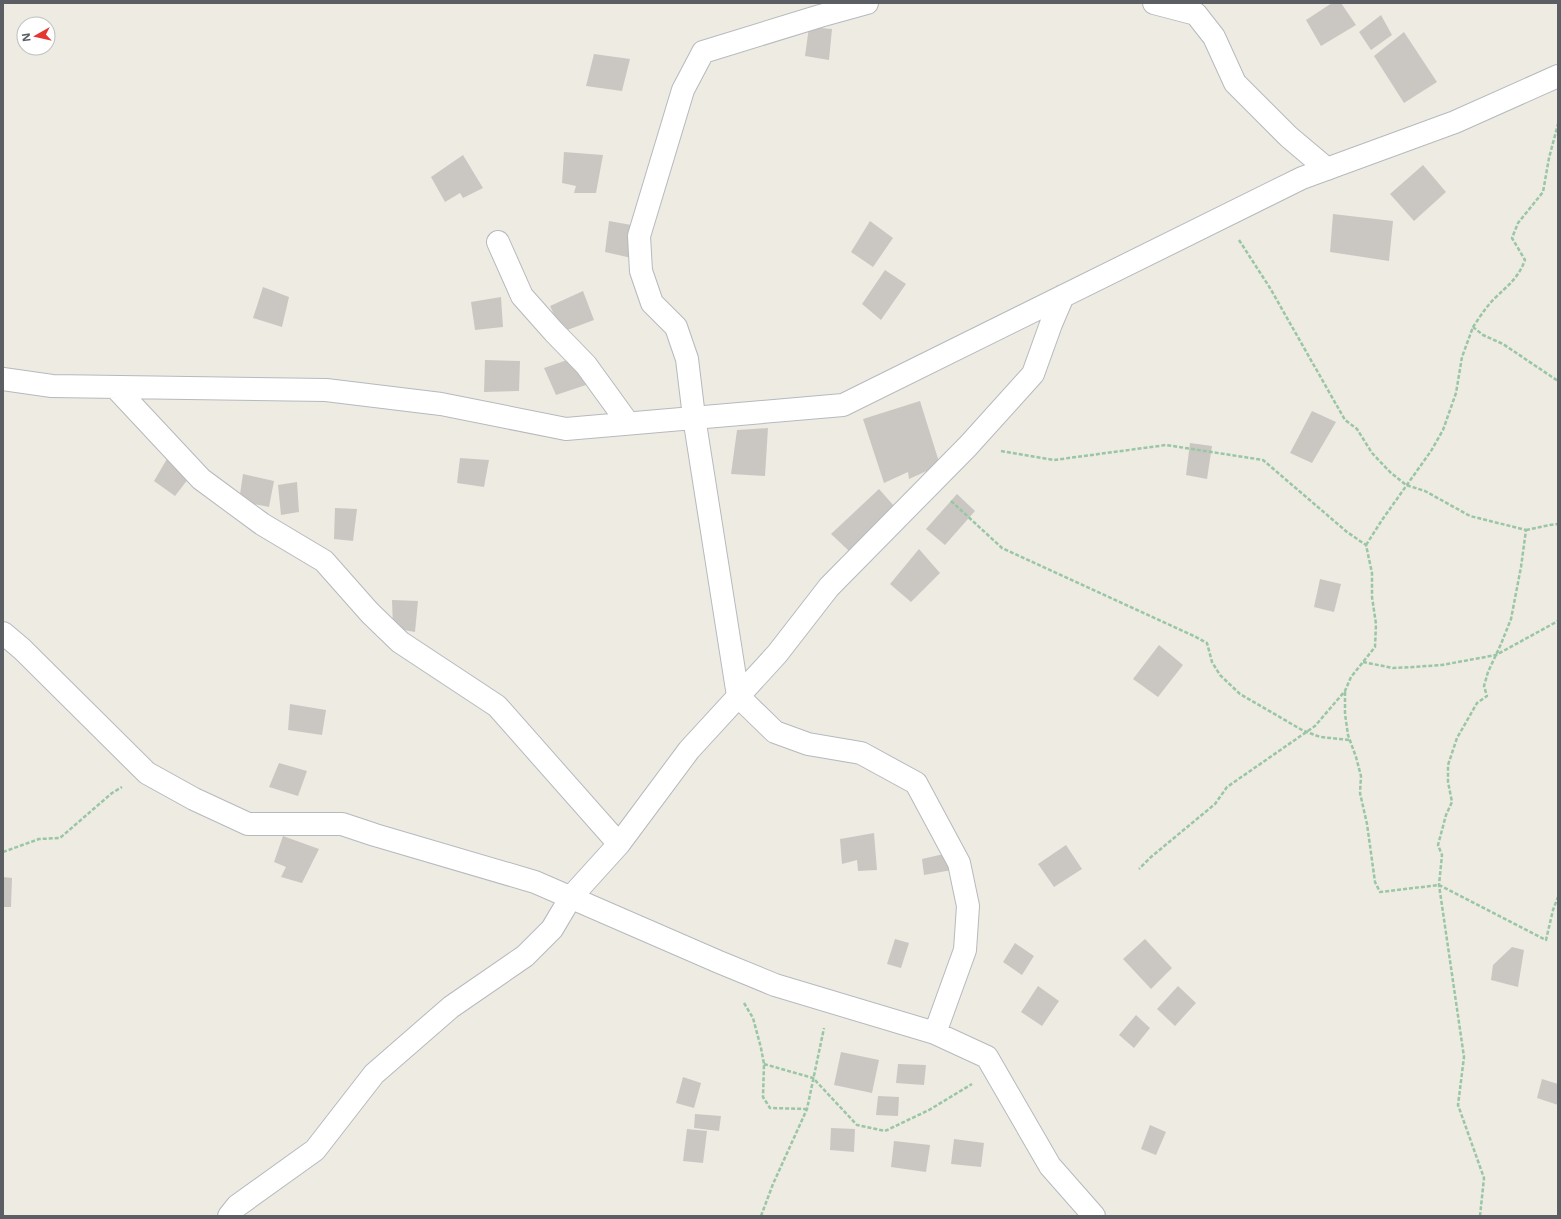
<svg xmlns="http://www.w3.org/2000/svg" width="1561" height="1219" font-family="'Open Sans',sans-serif">
	<rect width="100%" height="100%" fill="#eeebe3"/>
	<path fill="#cac7c2" d="M1332,3H1341L1356,25L1321,46L1306,20Z
		M1381,15L1392,35L1371,50L1359,32Z
		M809,27L832,29L829,60L805,56Z
		M1404,32L1437,82L1404,103L1374,56Z
		M594,54L630,59L622,91L586,86Z
		M564,152L603,155L596,193H574L576,186L562,183Z
		M463,155L483,188L463,198L460,193L445,202L431,177Z
		M1423,165L1446,192L1414,221L1390,194Z
		M1333,214L1393,221L1389,261L1330,252Z
		M609,221L637,226L636,259L605,252Z
		M870,221L893,238L873,267L851,252Z
		M885,270L906,284L881,320L862,304Z
		M263,287L289,297L282,327L253,318Z
		M583,291L594,320L562,332L550,306Z
		M501,297L503,327L475,330L471,302Z
		M573,358L586,385L556,395L544,368Z
		M485,360L520,361L519,391L484,392Z
		M920,401L940,465L909,479L908,472L884,483L863,419Z
		M1312,411L1336,422L1312,463L1290,453Z
		M768,428L765,476L731,474L737,430Z
		M1190,443L1212,446L1207,479L1186,475Z
		M171,452L192,474L175,496L154,481Z
		M460,458L489,460L484,487L457,483Z
		M243,474L274,481L269,507L239,501Z
		M297,482L299,512L281,515L278,485Z
		M879,489L894,506L849,551L831,534Z
		M957,494L975,511L945,545L926,529Z
		M335,508L357,509L353,541L334,539Z
		M919,549L940,573L911,602L890,584Z
		M1320,579L1341,584L1334,612L1314,607Z
		M392,600L418,601L415,632L393,628Z
		M1159,645L1183,665L1158,697L1133,679Z
		M290,704L326,710L322,735L288,730Z
		M279,763L307,771L298,796L269,787Z
		M874,833L877,870L858,871L857,860L842,864L840,839Z
		M283,836L319,849L302,883L281,877L286,867L274,862Z
		M1066,845L1082,869L1054,887L1038,864Z
		M948,853L952,870L924,875L922,859Z
		M3,877L12,878L11,907H3Z
		M895,939L909,943L901,968L887,964Z
		M1145,939L1172,968L1151,989L1123,959Z
		M1015,943L1034,956L1022,975L1003,962Z
		M1512,947L1524,950L1518,987L1491,980L1493,965Z
		M1038,986L1059,1001L1042,1026L1021,1012Z
		M1178,986L1196,1003L1175,1026L1157,1009Z
		M1136,1015L1150,1028L1134,1048L1119,1035Z
		M841,1052L879,1060L872,1093L834,1085Z
		M898,1064L926,1065L924,1085L896,1083Z
		M683,1077L701,1083L694,1108L676,1103Z
		M1542,1079L1558,1084V1105L1537,1098Z
		M878,1096L899,1097L898,1116L876,1115Z
		M695,1114L721,1116L719,1131L694,1128Z
		M1150,1125L1166,1132L1156,1155L1141,1149Z
		M831,1128L855,1129L854,1152L830,1150Z
		M687,1129L707,1131L703,1163L683,1161Z
		M954,1139L984,1143L981,1167L951,1164Z
		M894,1141L930,1145L926,1172L891,1167Z"/>
	<g fill="none" stroke-linecap="round" stroke-linejoin="round">
		<g stroke="#b6b9bd" stroke-width="24">
			<path id="minor" d="M867,3L820,16L703,52L683,90L639,236L641,271L652,303L676,327L687,359L694,417L738,696L775,732L808,744L861,753L916,783L959,863L968,906L965,950L935,1033
				M1154,3L1196,14L1214,37L1235,83L1289,137L1327,169
				M498,242L522,296L554,332L586,365L628,423
				M3,379L52,386L326,390L441,404L566,429L843,405L1302,178L1455,122L1558,76
				M115,387L201,479L262,524L324,561L370,613L400,642L497,706L619,844
				M3,633L22,649L147,773L194,799L248,824H342L375,835L535,882L719,962L775,985L935,1033L987,1057L1050,1166L1094,1216
				M229,1216L237,1206L315,1150L374,1074L451,1007L525,956L552,929L571,897L619,844L689,750L777,654L829,587L968,446L1033,374L1051,324L1063,296"/>
		</g>
		<path stroke="#99c6a4" stroke-width="2.5" stroke-dasharray="4 2" stroke-linecap="butt" d="M1239,240L1270,288L1345,420L1357,429L1372,453L1390,472L1406,485L1425,491L1470,516L1526,530L1521,567L1511,619L1501,644L1488,672L1484,686L1487,696L1477,703L1457,738L1448,765V782L1452,802L1446,815L1438,845L1442,855L1439,885L1464,1057L1458,1105L1484,1178L1480,1216
			M1473,327C1479,318 1486,307 1494,299C1507,286 1518,279 1525,260L1512,238L1518,223L1543,192L1549,158L1558,124
			M1001,451L1054,460L1166,445L1263,460L1347,532L1366,545L1372,573V597L1376,624L1375,647L1351,677L1345,691L1315,726L1227,787L1215,804L1151,857L1139,869
			M951,501L1002,548L1194,636L1207,643L1212,662L1220,675L1240,694L1302,730L1320,737L1350,740
			M1526,530L1550,525L1558,524
			M1366,545L1382,520L1431,451L1443,430L1456,393L1462,357L1473,327L1483,335L1503,344L1558,381
			M1363,662L1393,668L1413,667L1442,665L1496,655L1558,621
			M1345,692V714L1348,735L1356,757L1361,776L1360,793L1367,824L1375,882L1380,892L1439,885L1546,940L1553,910L1558,897
			M3,852L39,839L60,838L112,793L122,787
			M744,1003L753,1018L761,1048L764,1064L763,1097L770,1108L807,1109
			M764,1064L813,1078L857,1125L885,1131L929,1110L972,1084
			M761,1216L773,1184L807,1109L824,1028"/>
		<use href="#minor" stroke="#fff" stroke-width="22"/>
	</g>
	<rect width="1561" height="1219" fill="none" stroke="#5b5f64" stroke-width="8"/>
	<g transform="translate(36 36) rotate(262)"><circle r="19" fill="#ffffff" stroke="#bdbfc1"/>
	<path d="M0-3L7 15L0 10L-7 15Z" fill="#e63631"/>
	<text y="-6" font-size="11" font-weight="bold" text-anchor="middle" fill="#5b5f64">N</text>
	</g>
</svg>
